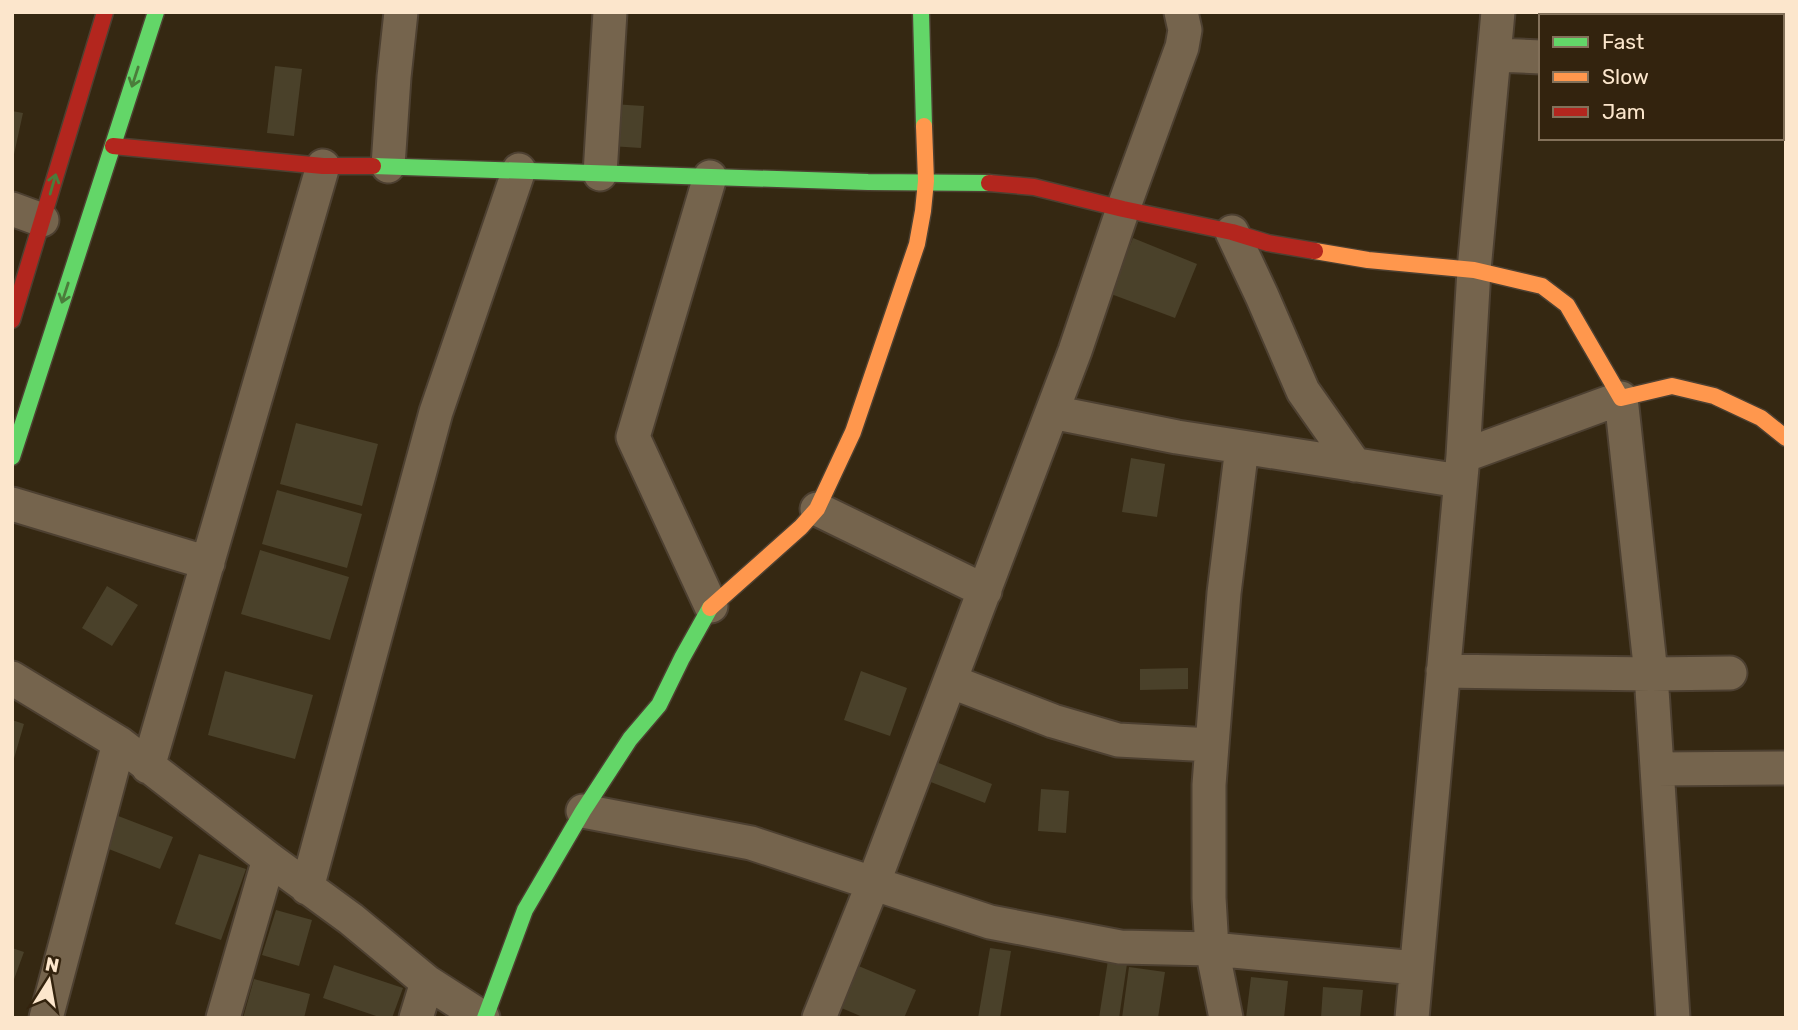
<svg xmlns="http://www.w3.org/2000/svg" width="1798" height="1030" font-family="Rubik,sans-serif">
	<rect width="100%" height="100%" fill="#352812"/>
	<path fill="#4a412a" d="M275,66L302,69L294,136L267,133Z
		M612,104L644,106L641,148L610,146Z
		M12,111L23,113L13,159H12Z
		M1133,238L1197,264L1175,318L1111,294Z
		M296,423L378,444L362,506L280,484Z
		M1131,458L1165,464L1157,517L1122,512Z
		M277,490L362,514L347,568L262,544Z
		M260,550L349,577L330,640L241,614Z
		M107,586L138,605L112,646L82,628Z
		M1188,668V689L1140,690V669Z
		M225,671L313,695L295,759L208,735Z
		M861,671L907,688L890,736L844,720Z
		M12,720L24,724L13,762L12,761Z
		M931,760L992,784L985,803L923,779Z
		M1041,789L1069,791L1066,833L1038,831Z
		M113,814L173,837L160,869L101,846Z
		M199,854L246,869L221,940L175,924Z
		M276,910L312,920L299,966L262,955Z
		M12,948L24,952L13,982H12Z
		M990,948L1011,951L1000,1018H978Z
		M1108,960L1127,964L1119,1018H1099Z
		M849,962L916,990L904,1018H865L832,1004Z
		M334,965L403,988L392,1018H382L323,998Z
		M1129,967L1165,972L1158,1018H1122Z
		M1251,977L1288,981L1284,1018H1246Z
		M254,979L310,994L304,1018H243Z
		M1323,987L1363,990L1360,1018H1321Z"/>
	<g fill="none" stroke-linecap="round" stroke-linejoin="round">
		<g stroke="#4d4031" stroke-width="37">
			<path id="street" d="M1495,55L1541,57
				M388,166L394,77L401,12
				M600,174L610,12
				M710,177L633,437L711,606
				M12,209L42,220
				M1232,232L1262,296L1303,391L1355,465
				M1052,412L1177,437L1242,447L1224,593L1212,745
				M1242,447L1460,481
				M1463,456L1621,398L1651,674L1673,1018
				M12,504L208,563
				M817,509L985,591
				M1443,671L1651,674L1730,673
				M12,678L119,743L269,859L351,919L427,982L483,1018
				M950,681L1053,721L1118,740L1212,745L1209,785V898L1212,949L1226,1018
				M148,767L323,166
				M1657,769L1786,768
				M583,811L751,843L990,922L1120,947L1212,949L1416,968
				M307,888L436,412L519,170
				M46,1018L119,743
				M223,1018L269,859
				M416,1018L427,982
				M819,1018L873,884L1075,351L1123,209L1182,47L1185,30L1181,12
				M1412,1018L1463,456L1474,270L1498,12"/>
		</g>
		<g stroke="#4d4031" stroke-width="19">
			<path id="fast" d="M921,12L924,126
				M373,166L868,182L989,183
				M12,457L156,12
				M485,1018L525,910L583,811L630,739L659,705L682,658L710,608"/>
		</g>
		<g stroke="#4d4031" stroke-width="19">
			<path id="slow" d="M1315,251L1368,260L1474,270L1542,286L1567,305L1621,398L1672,386L1714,396L1761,418L1786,438
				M710,608L801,527L817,509L853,432L917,244L923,211L926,181L924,126"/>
		</g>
		<g stroke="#4d4031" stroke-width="19">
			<path id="jam" d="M113,146L323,166H373
				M989,183L1034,187L1123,209L1232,232L1268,243L1315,251
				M12,320L105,12"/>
		</g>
		<use href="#street" stroke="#75644d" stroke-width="33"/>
		<use href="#fast" stroke="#63d668" stroke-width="16"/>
		<use href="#slow" stroke="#ff974d" stroke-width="16"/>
		<use href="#jam" stroke="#b3261e" stroke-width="16"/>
	</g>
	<defs><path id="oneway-shaft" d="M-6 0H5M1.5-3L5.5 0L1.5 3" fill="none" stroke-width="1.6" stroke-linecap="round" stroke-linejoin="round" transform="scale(1.75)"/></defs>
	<g stroke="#4b7c3b">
		<use href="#oneway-shaft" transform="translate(135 77) rotate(108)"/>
		<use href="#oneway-shaft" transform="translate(53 184) rotate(-74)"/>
		<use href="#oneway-shaft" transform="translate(65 293) rotate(108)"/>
	</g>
	<rect width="1798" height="1030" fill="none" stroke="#fce6cc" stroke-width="28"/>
	<rect x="1539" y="14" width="245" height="126" fill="#33230e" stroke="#83715a" stroke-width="2"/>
	<rect x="1553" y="37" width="35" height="10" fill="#63d668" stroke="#83715a" stroke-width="2"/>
	<text x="1602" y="49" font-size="21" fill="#fce6cc">Fast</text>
	<rect x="1553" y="72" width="35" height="10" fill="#ff974d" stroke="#83715a" stroke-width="2"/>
	<text x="1602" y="84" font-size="21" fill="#fce6cc">Slow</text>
	<rect x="1553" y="107" width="35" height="10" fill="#b3261e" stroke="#83715a" stroke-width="2"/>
	<text x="1602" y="119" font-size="21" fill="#fce6cc">Jam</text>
	<g transform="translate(49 981) rotate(11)" stroke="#33230e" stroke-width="5" paint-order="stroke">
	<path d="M0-5L12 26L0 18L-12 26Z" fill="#fce6cc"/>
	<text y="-10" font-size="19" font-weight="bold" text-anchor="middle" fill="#fce6cc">N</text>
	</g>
</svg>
